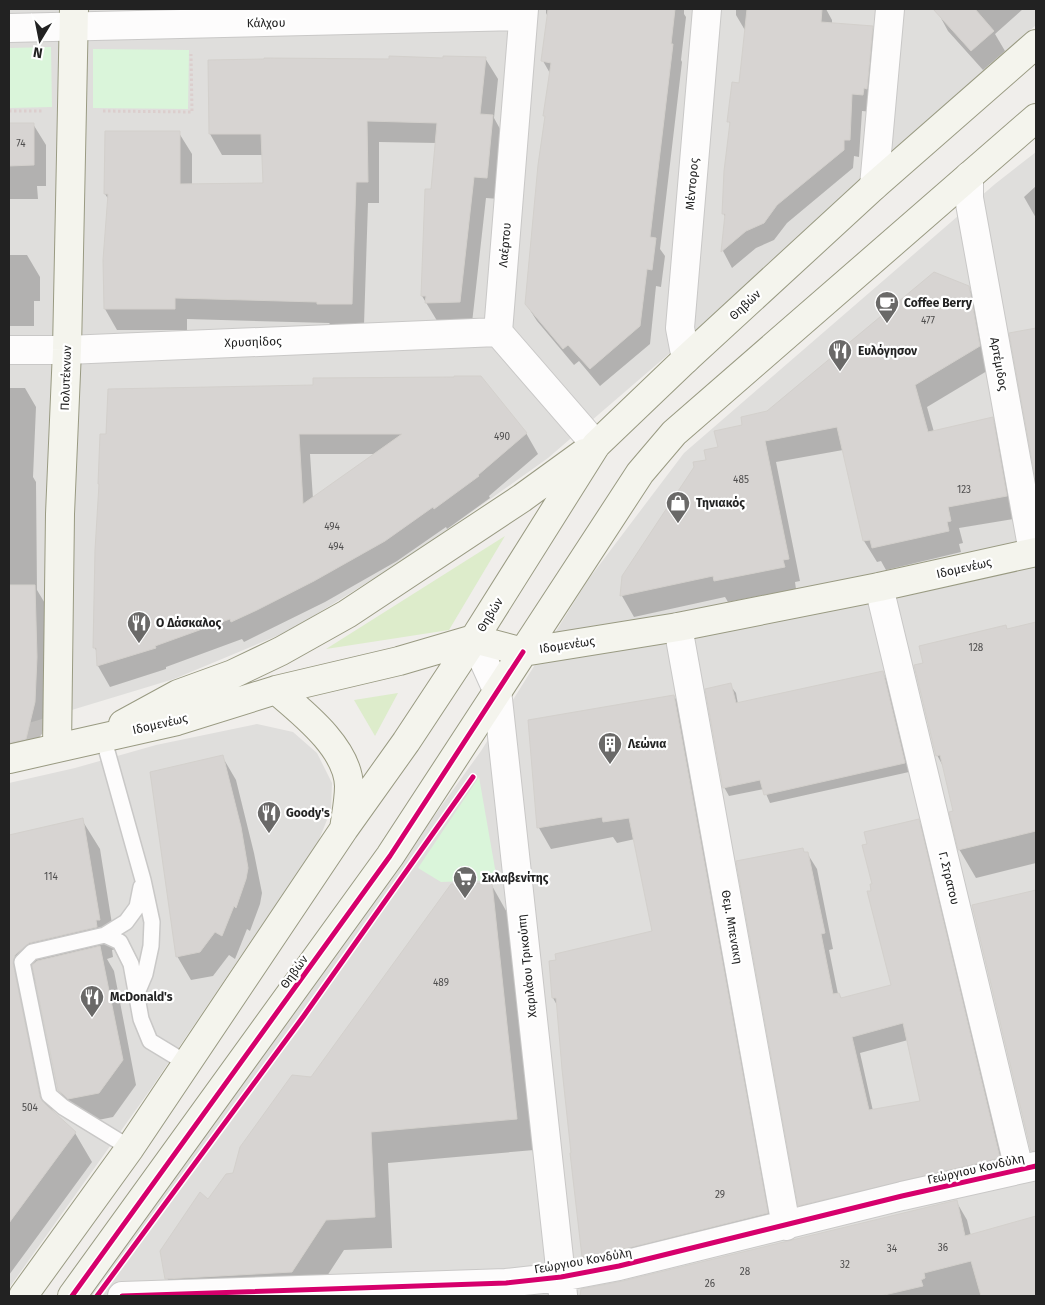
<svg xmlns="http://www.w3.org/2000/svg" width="1045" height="1305" font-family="'Fira Sans',sans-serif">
	<rect width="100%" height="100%" fill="#f0eeeb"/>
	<path fill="#dfdedc" d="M9,9H1036V25L861,181L699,328L548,458L413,554L291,630L174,679L9,729Z
		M1036,152V1296H89L481,751L588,580L684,453L995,184Z
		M257,724L293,732L317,753L332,783L331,810L318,842L150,1090L9,1288V783L75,768L156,745Z"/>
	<path fill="#ddeccb" d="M505,536L449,630L326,649Z
		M398,693L375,736L354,700Z"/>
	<path fill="#daf5da" d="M51,47L52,107L9,108V48Z
		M93,49L189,50L188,109L93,108Z
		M479,777L497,880L441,882L418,868Z"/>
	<path fill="#0003" fill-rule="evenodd" d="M546,9H684V14L686,17L681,60L682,62L660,249L665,256L661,287L656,286L650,344L600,386L579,361L574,365L537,321L526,304L551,75L543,61L548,17L546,13Z
		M736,9H826L832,20V24L872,27L882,45L873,112L862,111L859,157L854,156L853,168L787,223L774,240L756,248L732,268L723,251L726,218L723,213L731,126L729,121L740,84L746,32L736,15Z
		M936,9H1023L995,34L1005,51L983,70L948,31Z
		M485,58L498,79L494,118L505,138L499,199L486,198L472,323L439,324L422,296L437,143L379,142V203H368L364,325H331L329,323L187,319V330H117L105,309L109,200L105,194L106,132L179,133L192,154V185L264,184L263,155H222L210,134L391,60Z
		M9,124H33L46,145V186H37L38,199H9Z
		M1036,186V218L1024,197Z
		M9,255H27L40,277V301H34V326H9Z
		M968,287L981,308L992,368L927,407L934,432L992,419L1005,440L1019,518L959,528L963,543L959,544L961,552L886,570L881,561L877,562L864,541L843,450L776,462L800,581L795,582L796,589L728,602L725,597L634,617L622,596L707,461L719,448L744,426Z
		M1036,329V475L1011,334Z
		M9,388H25L36,407L33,477L36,482L37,590L46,605L45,722L42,734L37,740L9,746Z
		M109,390L526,433L538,454L489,496L490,498L447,529L446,527L397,561L325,602L244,642L242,639L166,667V669L110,687L98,666V653L94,647ZM310,454H376L313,499Z
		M1036,623V863L976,878L959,849L955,812L944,768L937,755L924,664L1005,626L1008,630Z
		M883,673L888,682L909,772L770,803L764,789L729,796L724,787L730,685L736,693L738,704Z
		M674,696L686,717L779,1234L595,1277L583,1257L558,1007L553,998L557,961L653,932L635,839L617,843L613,837L551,849L539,828L529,721Z
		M222,756L236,780L254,853L262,893L260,904L250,931L247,929L235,959L229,955L213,976L191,980L177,956Z
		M82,820L100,849L116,949L112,950L113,957L107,959L114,971L136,1085L113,1117L83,1123L73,1114L59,1090L37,981L32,986L29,994L53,1113L75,1133L92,1162L9,1275V836Z
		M918,820L928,837L1009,1174L809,1222L799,1205L805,853H807L817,869L833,949L829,950L838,994L842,999L892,986L873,892ZM908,1040L921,1102L873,1111L860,1053Z
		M491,884L509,916L534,1150L388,1163L392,1248L344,1250L314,1296H177L167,1278L209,1200L234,1174L311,1078Z
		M1036,892V1015L1008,1022Z
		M1036,1042V1158L1032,1151L1007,1049Z
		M956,1201L967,1220L971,1236L1036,1218V1296H580L582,1290L623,1282Z"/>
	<path fill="#d7d4d2" stroke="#d3d0cc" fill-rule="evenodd" d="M548,9H675L671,44H673L650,237L656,238L652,270L647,269L640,326L590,369L568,345L563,349L525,304L538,165L545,116H543L551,63L541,61Z
		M747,9H822L821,22L873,26L867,89L864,88L863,95L852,94L850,140H844V150L777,205L764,223L746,231L721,252L725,214H722L724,171L730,122H727L732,82L739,83Z
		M933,9H975L994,31L971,51Z
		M389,56L443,58V56L486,57L480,114L493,115L487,178L474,177L460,302L425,303L426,296H421L425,189H431L437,123L367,121L368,182H356L352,304H317V302L175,298V309H104L103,260L108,194H104L105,131H180V184L263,183L261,134H209L208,60L264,59V58L389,59Z
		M9,123H34V165L9,166Z
		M934,272L969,286L980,346L915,385L928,432L993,417L1007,496L948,507L951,521L947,522L949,531L872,548L870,540L863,541L837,427L765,441L789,559L783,560L785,567L714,581L713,576L620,596L622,576L694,467L693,462L706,460L704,450L718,447L714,431L742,425L741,417L767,411Z
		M1036,328V482L1009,333Z
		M454,376H481L527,433L478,475L479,476L434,509L433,507L385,541L314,581L257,610L231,622L230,619L155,646L156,648L97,666L96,648H93L95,550L99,484H98L100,434H106L108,389L313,385V378L454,377ZM299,434H402L303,504Z
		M9,585H35L37,657L35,702L26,739L9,743Z
		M1036,622V831L958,850L949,812L953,811L940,755L936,756L914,665L923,663L919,646L1006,625L1007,629Z
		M883,671L905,763L764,795L760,780L723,788L705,689L731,683L736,703Z
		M674,695L768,1213L616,1251L582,1257L570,1153H571L562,1069L556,998H552L549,961L556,960L555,954L652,931L629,818L603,822L602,817L537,828L528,720Z
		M223,755L241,827L248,868L246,879L236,908L234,906L222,936L215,932L200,952L176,957L150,772Z
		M83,818L100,920H96L97,927L29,943L15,955L13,963L40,1097L43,1102L76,1132L9,1223V835Z
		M919,819L1000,1158L798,1206L736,861L803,848L804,852H808L825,933L821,934L833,994L839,993L841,998L891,985L867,891H871L870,884H872L862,845L867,844L864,832ZM903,1023L920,1101L869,1110L852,1037Z
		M492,883L517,1119L371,1132L375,1217L326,1220L292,1272L165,1279L160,1251L200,1192L208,1199L226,1174L233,1173L240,1147L292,1075L311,1077L451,884Z
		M1036,890V1151H1031L972,905Z
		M100,946L123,1060L99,1093L68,1099L58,1090L32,965L37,961Z
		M957,1200L965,1236L1036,1216V1296H981L971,1261L924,1273L925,1278L921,1280L923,1286L880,1296H580L581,1289L623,1281Z"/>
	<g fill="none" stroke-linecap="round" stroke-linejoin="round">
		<g stroke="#c9c8c7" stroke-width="18">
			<path id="lane" d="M103,737L143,880L152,922L151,946L145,974L137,993
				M105,935L126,922L137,907L141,887
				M130,1148L63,1107L49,1095L22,962L32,952L105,935L120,942L131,964L141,1019L150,1041L188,1064"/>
		</g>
		<g stroke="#c9c8c7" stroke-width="30">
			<path id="street" d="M524,9L498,332L596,445
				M9,28L523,16
				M969,176V198L1033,552
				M874,186L890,9
				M9,350H67L498,332
				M686,359L680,328L707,9
				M879,587L1019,1169
				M678,627L786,1226
				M474,639L497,690L563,1295
				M122,1296L506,1283L561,1277L619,1266L902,1196L1036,1166"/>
		</g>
		<g stroke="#999a82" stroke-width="30">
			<path id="secondary" d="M276,690C303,713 348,748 349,786C349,800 346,815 344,829
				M123,724L178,694L233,674L281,651L347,614L522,498L584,453
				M57,748L60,514L67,350L74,9
				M9,759L177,721L276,690L399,661L474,639L523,652L678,627L879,587L1036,552
				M23,1296L130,1148L344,829L406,742L474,639L596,445L686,359L874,186L1036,44
				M72,1296L390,856L640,473L674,433L1036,118"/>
		</g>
		<path stroke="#dccecd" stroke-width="3" stroke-dasharray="2.5 2.5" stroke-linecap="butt" d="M9,111H42
			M103,111L192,112L191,54"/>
		<use href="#lane" stroke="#fdfcfc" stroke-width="15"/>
		<use href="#street" stroke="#fdfcfc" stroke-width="28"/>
		<use href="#secondary" stroke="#f4f4ed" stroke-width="28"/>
		<g stroke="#fff" stroke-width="8">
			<path id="cycleway" d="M72,1296L390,856L523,652
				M97,1296L303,1017L473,777
				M122,1296L506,1283L561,1277L619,1266L902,1196L1036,1166"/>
		</g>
		<use href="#cycleway" stroke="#d6006c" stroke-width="5"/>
	</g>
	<defs>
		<g id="cafe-pin" transform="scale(1.25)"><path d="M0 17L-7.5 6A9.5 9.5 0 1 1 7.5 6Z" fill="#6a6968" stroke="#fff"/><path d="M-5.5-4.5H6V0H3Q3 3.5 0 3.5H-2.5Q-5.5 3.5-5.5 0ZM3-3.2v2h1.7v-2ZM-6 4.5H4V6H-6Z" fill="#fff"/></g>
		<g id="restaurant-pin" transform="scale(1.25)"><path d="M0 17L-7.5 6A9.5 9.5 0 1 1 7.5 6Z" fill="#6a6968" stroke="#fff"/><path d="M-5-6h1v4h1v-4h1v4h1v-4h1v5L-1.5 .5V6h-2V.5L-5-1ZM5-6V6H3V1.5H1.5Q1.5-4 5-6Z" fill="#fff"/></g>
		<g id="shop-pin" transform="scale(1.25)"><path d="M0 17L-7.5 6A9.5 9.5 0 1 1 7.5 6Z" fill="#6a6968" stroke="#fff"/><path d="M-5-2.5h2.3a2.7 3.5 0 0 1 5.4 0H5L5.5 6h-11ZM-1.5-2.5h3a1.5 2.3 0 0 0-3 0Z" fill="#fff"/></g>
		<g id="building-pin" transform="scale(1.25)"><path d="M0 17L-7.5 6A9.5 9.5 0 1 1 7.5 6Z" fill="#6a6968" stroke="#fff"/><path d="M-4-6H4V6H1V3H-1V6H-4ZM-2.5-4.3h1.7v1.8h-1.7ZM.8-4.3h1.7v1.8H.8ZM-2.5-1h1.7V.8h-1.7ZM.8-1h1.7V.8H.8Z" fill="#fff"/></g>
		<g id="supermarket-pin" transform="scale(1.25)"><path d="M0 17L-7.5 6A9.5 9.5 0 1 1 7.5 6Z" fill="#6a6968" stroke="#fff"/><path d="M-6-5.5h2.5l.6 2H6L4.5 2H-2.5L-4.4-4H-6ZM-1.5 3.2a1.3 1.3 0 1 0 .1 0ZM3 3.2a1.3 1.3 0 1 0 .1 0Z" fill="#fff"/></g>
	</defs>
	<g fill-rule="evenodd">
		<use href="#cafe-pin" x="887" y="303"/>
		<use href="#restaurant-pin" x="840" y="351"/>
		<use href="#shop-pin" x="678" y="503"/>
		<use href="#restaurant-pin" x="139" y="623"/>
		<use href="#building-pin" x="610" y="744"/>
		<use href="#restaurant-pin" x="269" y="813"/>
		<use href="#supermarket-pin" x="465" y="878"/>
		<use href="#restaurant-pin" x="92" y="997"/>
	</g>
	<g text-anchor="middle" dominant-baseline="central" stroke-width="4.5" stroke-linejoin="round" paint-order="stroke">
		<g font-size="10" fill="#4f4e4e">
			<text x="21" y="144">74</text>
			<text x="928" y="321">477</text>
			<text x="502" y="437">490</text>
			<text x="741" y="480">485</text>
			<text x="964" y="490">123</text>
			<text x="332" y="527">494</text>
			<text x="336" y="547">494</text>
			<text x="976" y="648">128</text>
			<text x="51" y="877">114</text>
			<text x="441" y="983">489</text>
			<text x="30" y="1108">504</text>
			<text x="720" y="1195">29</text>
			<text x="943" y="1248">36</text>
			<text x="892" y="1249">34</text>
			<text x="845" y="1265">32</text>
			<text x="745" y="1272">28</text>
			<text x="710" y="1284">26</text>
		</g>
		<g font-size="12" fill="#222" stroke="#fff">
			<text transform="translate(266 23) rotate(-1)">Κάλχου</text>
			<text transform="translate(692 184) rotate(-85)">Μέντορος</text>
			<text transform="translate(505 245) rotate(-85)">Λαέρτου</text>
			<text transform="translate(745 305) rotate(-43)">Θηβών</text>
			<text transform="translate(253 342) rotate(-2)">Χρυσηίδος</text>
			<text transform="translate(999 364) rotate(80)">Αρτέμιδος</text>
			<text transform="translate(66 378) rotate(-88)">Πολυτέκνων</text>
			<text transform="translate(964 568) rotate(-13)">Ιδομενέως</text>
			<text transform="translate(490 615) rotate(-58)">Θηβών</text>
			<text transform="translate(567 645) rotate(-9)">Ιδομενέως</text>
			<text transform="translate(160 724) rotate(-13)">Ιδομενέως</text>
			<text transform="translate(949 878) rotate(76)">Γ. Στρατου</text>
			<text transform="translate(732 927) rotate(80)">Θεμ. Μπενακη</text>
			<text transform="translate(527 966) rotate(-96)">Χαριλάου Τρικούπη</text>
			<text transform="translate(294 972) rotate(-54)">Θηβών</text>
			<text transform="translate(976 1169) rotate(-13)">Γεώργιου Κονδύλη</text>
			<text transform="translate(583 1261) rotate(-10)">Γεώργιου Κονδύλη</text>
		</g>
		<g font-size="12" font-weight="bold" fill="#222" stroke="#fff" text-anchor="start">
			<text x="904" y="303">Coffee Berry</text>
			<text x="858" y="351">Ευλόγησον</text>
			<text x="696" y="503">Τηνιακός</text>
			<text x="156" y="623">Ο Δάσκαλος</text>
			<text x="628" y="744">Λεώνια</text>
			<text x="286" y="813">Goody's</text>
			<text x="482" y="878">Σκλαβενίτης</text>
			<text x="110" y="997">McDonald's</text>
		</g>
	</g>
	<rect width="1045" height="1305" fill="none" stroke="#222222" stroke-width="20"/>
	<g transform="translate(40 40) rotate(190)" stroke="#ffffff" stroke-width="4" paint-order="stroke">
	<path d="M0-4L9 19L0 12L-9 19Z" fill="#222222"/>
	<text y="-8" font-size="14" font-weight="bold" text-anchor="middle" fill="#222222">N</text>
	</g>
</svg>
